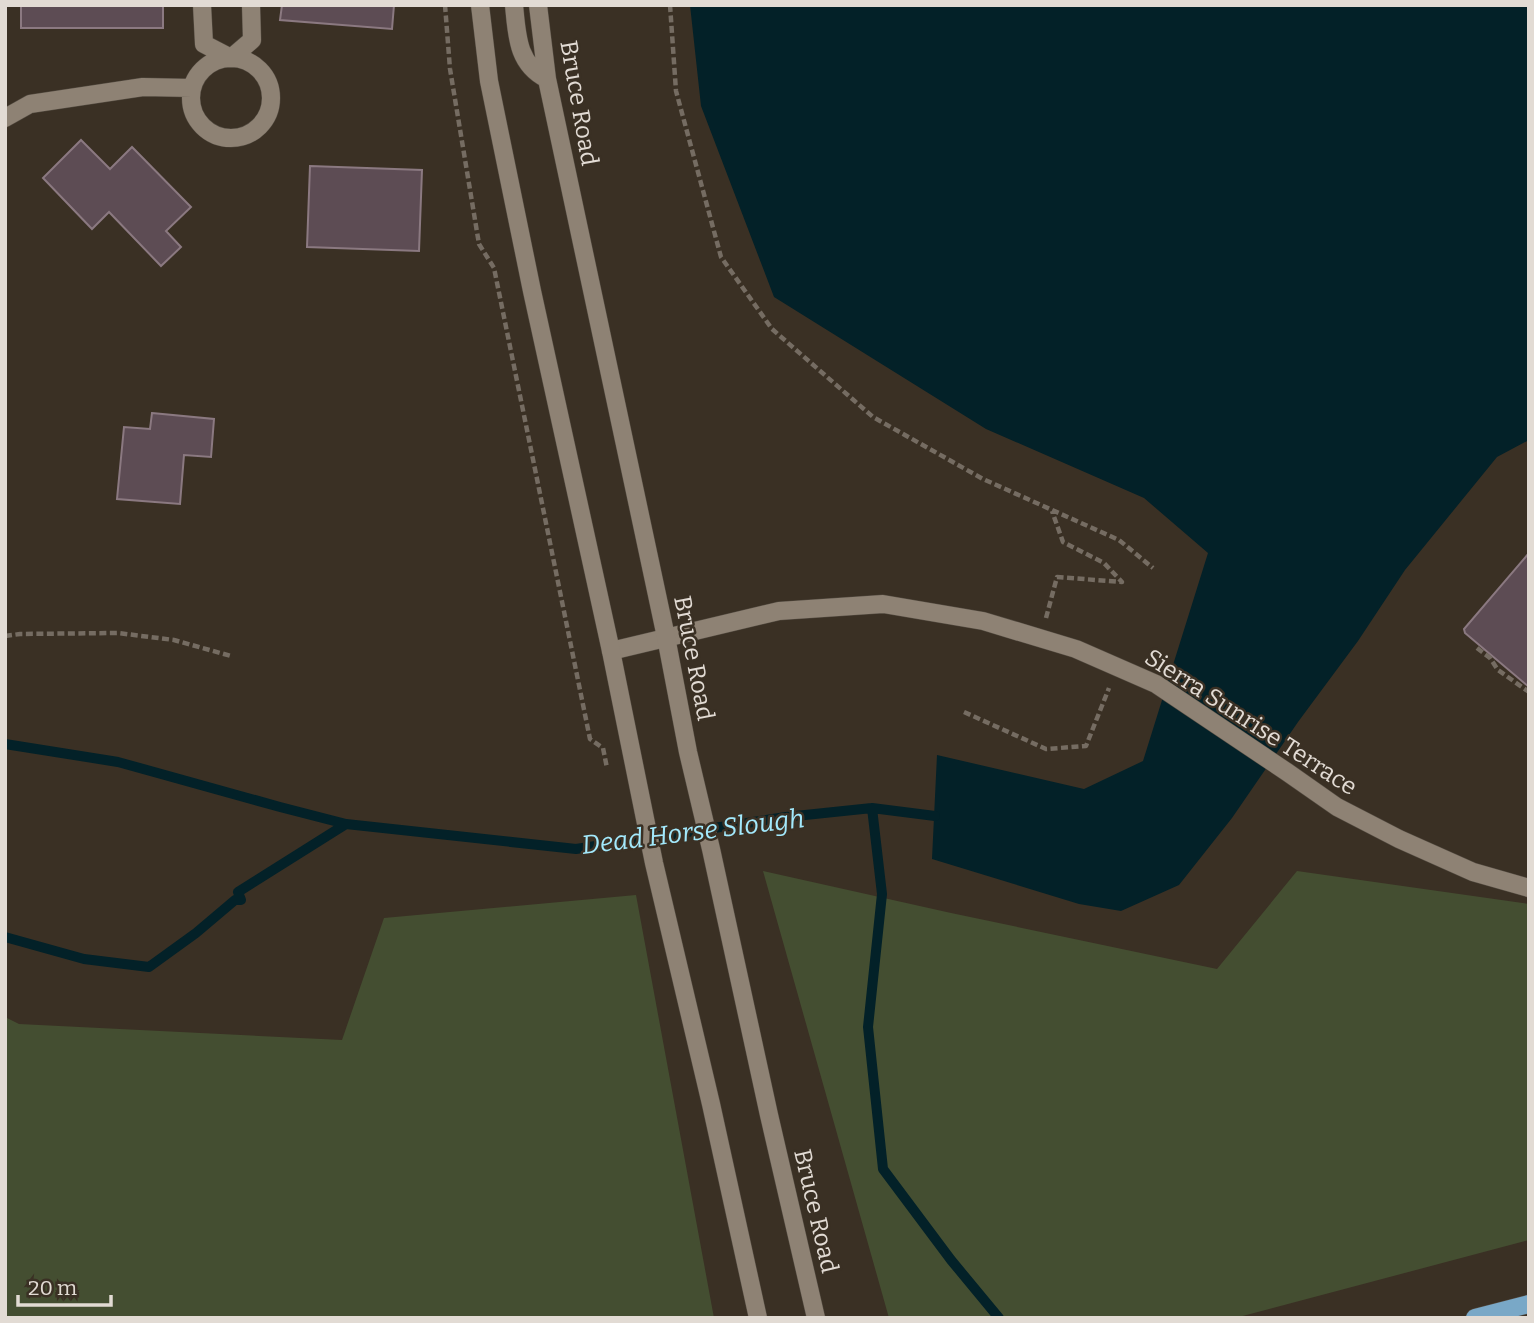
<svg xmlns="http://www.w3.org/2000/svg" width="1534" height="1323" font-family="Bitter,serif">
	<rect width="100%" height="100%" fill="#3a3024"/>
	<path fill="#444e31" d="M763,871L951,913L1217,969L1297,871L1529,904V1240L1235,1318H889Z
		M636,895L714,1318H5V1017L19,1024L342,1040L384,918Z"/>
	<path fill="#032128" d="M690,5H1529V440L1497,457L1405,570L1358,641L1298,722L1232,818L1179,885L1121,911L1079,904L932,859L937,755L1084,789L1143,761L1208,553L1144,498L986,429L774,297L701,106Z"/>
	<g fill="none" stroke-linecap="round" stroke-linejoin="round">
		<path stroke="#032128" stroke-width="10" d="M5,744L118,762L280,807L346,824
			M872,808L882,894L868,1027L883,1169L951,1260L999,1318
			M5,937L84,959L149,967L196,933L235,900H241L238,892L346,824L576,849L786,817L872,808L935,816"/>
	</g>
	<path fill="#5d4c54" stroke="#8b7981" stroke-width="2" d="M21,5H163V28H21Z
		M282,5H394L392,29L280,20Z
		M81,140L110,169L132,147L191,207L166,231L181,247L161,266L109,212L92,229L43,178Z
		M310,166L422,170L419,251L307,247Z
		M152,413L214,419L211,457L184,455L180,504L117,499L124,427L150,429Z
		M1529,553V687L1465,633L1464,629Z"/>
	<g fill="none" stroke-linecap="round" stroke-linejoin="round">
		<g stroke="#534b41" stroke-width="19">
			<path id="service" d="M202,5L204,44L231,58L252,40L251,5
				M191 98a40 40 0 1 1 80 0a40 40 0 1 1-80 0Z
				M5,118L30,104L143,87L192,88"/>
		</g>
		<g stroke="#534b41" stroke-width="19">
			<path id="minor" d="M611,651L779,611L883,604L983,621L1076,649L1156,684L1287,772L1337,807L1399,839L1473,872L1529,888"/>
		</g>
		<g stroke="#534b41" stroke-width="19">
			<path id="secondary" d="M480,5L489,81L532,291L611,651L654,863L711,1104L758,1318
				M514,5C517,35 517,64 547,79
				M538,5L547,79L666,637L688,752L711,849L769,1115L816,1318"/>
		</g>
		<g stroke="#534b41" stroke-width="19">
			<path id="primary" d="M1475,1318L1529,1304"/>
		</g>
		<path stroke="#756c62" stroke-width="4.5" stroke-dasharray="7 3.5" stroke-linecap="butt" d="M445,5L450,69L479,244L494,268L590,739L603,748L607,768
			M670,5L676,91L721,257L772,329L873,417L983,479L1119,540L1153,568
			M1046,618L1057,577L1122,582L1104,563L1063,542L1052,511
			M5,636L20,634L118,633L174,640L231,656
			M1477,648L1490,658L1498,670L1529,692
			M964,712L1046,749L1086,746L1109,688"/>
		<use href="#service" stroke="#8e8274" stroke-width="18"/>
		<use href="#minor" stroke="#8e8274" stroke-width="18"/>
		<use href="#secondary" stroke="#8e8274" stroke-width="18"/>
		<use href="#primary" stroke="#79a8c7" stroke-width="18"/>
	</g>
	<g text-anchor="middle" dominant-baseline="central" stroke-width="5" stroke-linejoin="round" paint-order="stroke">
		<g font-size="24" fill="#e2dbd4" stroke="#3a3024">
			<text transform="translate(579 103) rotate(80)">Bruce Road</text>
			<text transform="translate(694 658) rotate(79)">Bruce Road</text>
			<text transform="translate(1251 722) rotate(33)">Sierra Sunrise Terrace</text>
			<text transform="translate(816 1211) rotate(77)">Bruce Road</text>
		</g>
		<g font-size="26" font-style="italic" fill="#a3e9fc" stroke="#3a3024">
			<text transform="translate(693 832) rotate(-7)">Dead Horse Slough</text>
		</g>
	</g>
	<rect width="1534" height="1323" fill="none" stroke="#e2dbd4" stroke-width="14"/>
	<path d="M18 1295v10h93v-10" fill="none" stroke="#e2dbd4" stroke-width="3.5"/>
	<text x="28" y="1295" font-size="21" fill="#e2dbd4" stroke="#3a3024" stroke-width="5" paint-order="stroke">20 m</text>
</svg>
